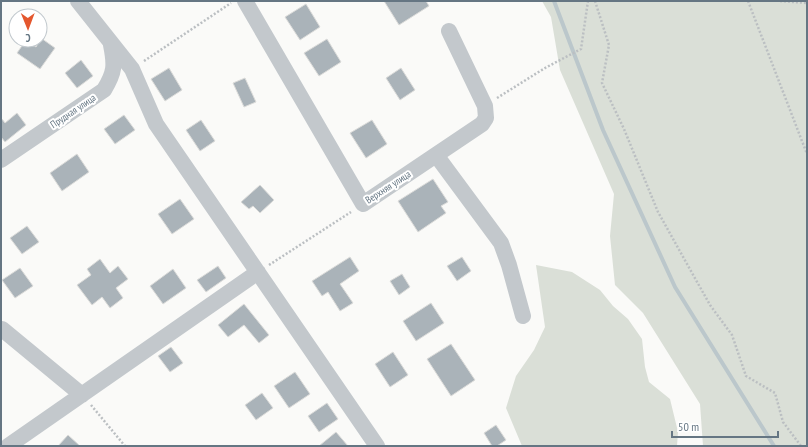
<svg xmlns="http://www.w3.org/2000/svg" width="808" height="447" font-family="'PT Sans Narrow',sans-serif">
	<rect width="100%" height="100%" fill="#fafaf8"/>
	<path fill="#dadfd7" d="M542,1H807V446H703L700,404L643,313L615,285L610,236L614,194L560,70L551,17Z
		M536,265L572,272L600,290L613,306L628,319L642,339L645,367L649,382L670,399L678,432L677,446H522L506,408L516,376L534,350L545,327Z"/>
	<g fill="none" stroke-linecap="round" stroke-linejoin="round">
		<path stroke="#bbc7cb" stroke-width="4" d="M554,1L603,130L675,287L774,446"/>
	</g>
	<path fill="#aab3b9" stroke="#dcdcda" d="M384,1H426L429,6L399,25Z
		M306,4L320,27L300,40L285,17Z
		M41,38L55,48L40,69L17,53L26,40L36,47Z
		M327,39L341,62L319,76L304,53Z
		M81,60L93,76L77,88L65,73Z
		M169,68L182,90L165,101L151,79Z
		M401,68L415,90L400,100L386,78Z
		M245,78L256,102L244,107L233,83Z
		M17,113L26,125L5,142L1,137V120L2,119L5,123Z
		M124,115L135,130L115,144L104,129Z
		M201,120L215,141L200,151L186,130Z
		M372,120L387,144L366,158L350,133Z
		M77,154L89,172L62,191L50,173Z
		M433,179L448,202L441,206L446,213L418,232L398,201Z
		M260,185L274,200L260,213L253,206L249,209L241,202Z
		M180,199L194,219L172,234L158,214Z
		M27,226L39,242L22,254L10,238Z
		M350,257L359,271L340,284L353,303L340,311L328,292L322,296L312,281Z
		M462,257L471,271L457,281L447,266Z
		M100,259L110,273L118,266L128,279L116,288L123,298L110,308L102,297L92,305L77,285L91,275L87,269Z
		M218,266L226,278L206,292L197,280Z
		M20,268L33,286L15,298L2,280Z
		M173,269L186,288L163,304L150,286Z
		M402,274L410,287L399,295L390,281Z
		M431,303L444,323L416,341L403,321Z
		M244,304L269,335L259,343L244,325L228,337L218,325Z
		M451,344L475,380L451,396L427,359Z
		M171,347L183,363L170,372L158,356Z
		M393,352L408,375L390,387L375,364Z
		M295,372L310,394L289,408L274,386Z
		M262,393L273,408L256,420L245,405Z
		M327,403L338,419L319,432L308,416Z
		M496,425L506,440L497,446H492L484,433Z
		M336,432L348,446H319Z
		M68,435L80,446H58Z"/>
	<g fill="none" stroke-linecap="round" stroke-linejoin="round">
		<path stroke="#bbbfc2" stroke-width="2.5" stroke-dasharray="2 2" stroke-linecap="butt" d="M595,1L609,45L602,83L624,129L658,212L710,305L732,335L746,376L775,393L783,422L801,446
			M748,1L807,154
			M780,1L807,3
			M144,61L231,3
			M497,98L545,68L581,49L588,1
			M269,265L351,212
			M91,405L125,446"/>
		<path stroke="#c3c8cc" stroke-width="16" d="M78,1L132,69L156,124L377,446
			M245,1L363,204L482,124L486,118L485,106L449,31
			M436,155L501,243L509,265L523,316
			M1,160L104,90C115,72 115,65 111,45
			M2,329L82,395
			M8,446L258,272"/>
	</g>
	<g text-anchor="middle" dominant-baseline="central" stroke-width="4" stroke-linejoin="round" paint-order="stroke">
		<g font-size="10" fill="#657683" stroke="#fff">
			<text transform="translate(73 111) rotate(-34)">Прудная улица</text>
			<text transform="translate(388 187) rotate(-33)">Верхняя улица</text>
		</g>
	</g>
	<rect width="808" height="447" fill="none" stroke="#657683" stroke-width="4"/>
	<g transform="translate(28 28) rotate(179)"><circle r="19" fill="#ffffff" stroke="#c1c8cd"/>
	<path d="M0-3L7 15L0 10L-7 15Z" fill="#e4572e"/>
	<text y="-6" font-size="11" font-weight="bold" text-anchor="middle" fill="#657683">С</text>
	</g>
	<path d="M672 431v6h106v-6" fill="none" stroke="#657683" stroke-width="2"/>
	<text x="678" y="431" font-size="12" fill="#657683" stroke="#ffffff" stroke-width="3" paint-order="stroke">50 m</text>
</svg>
